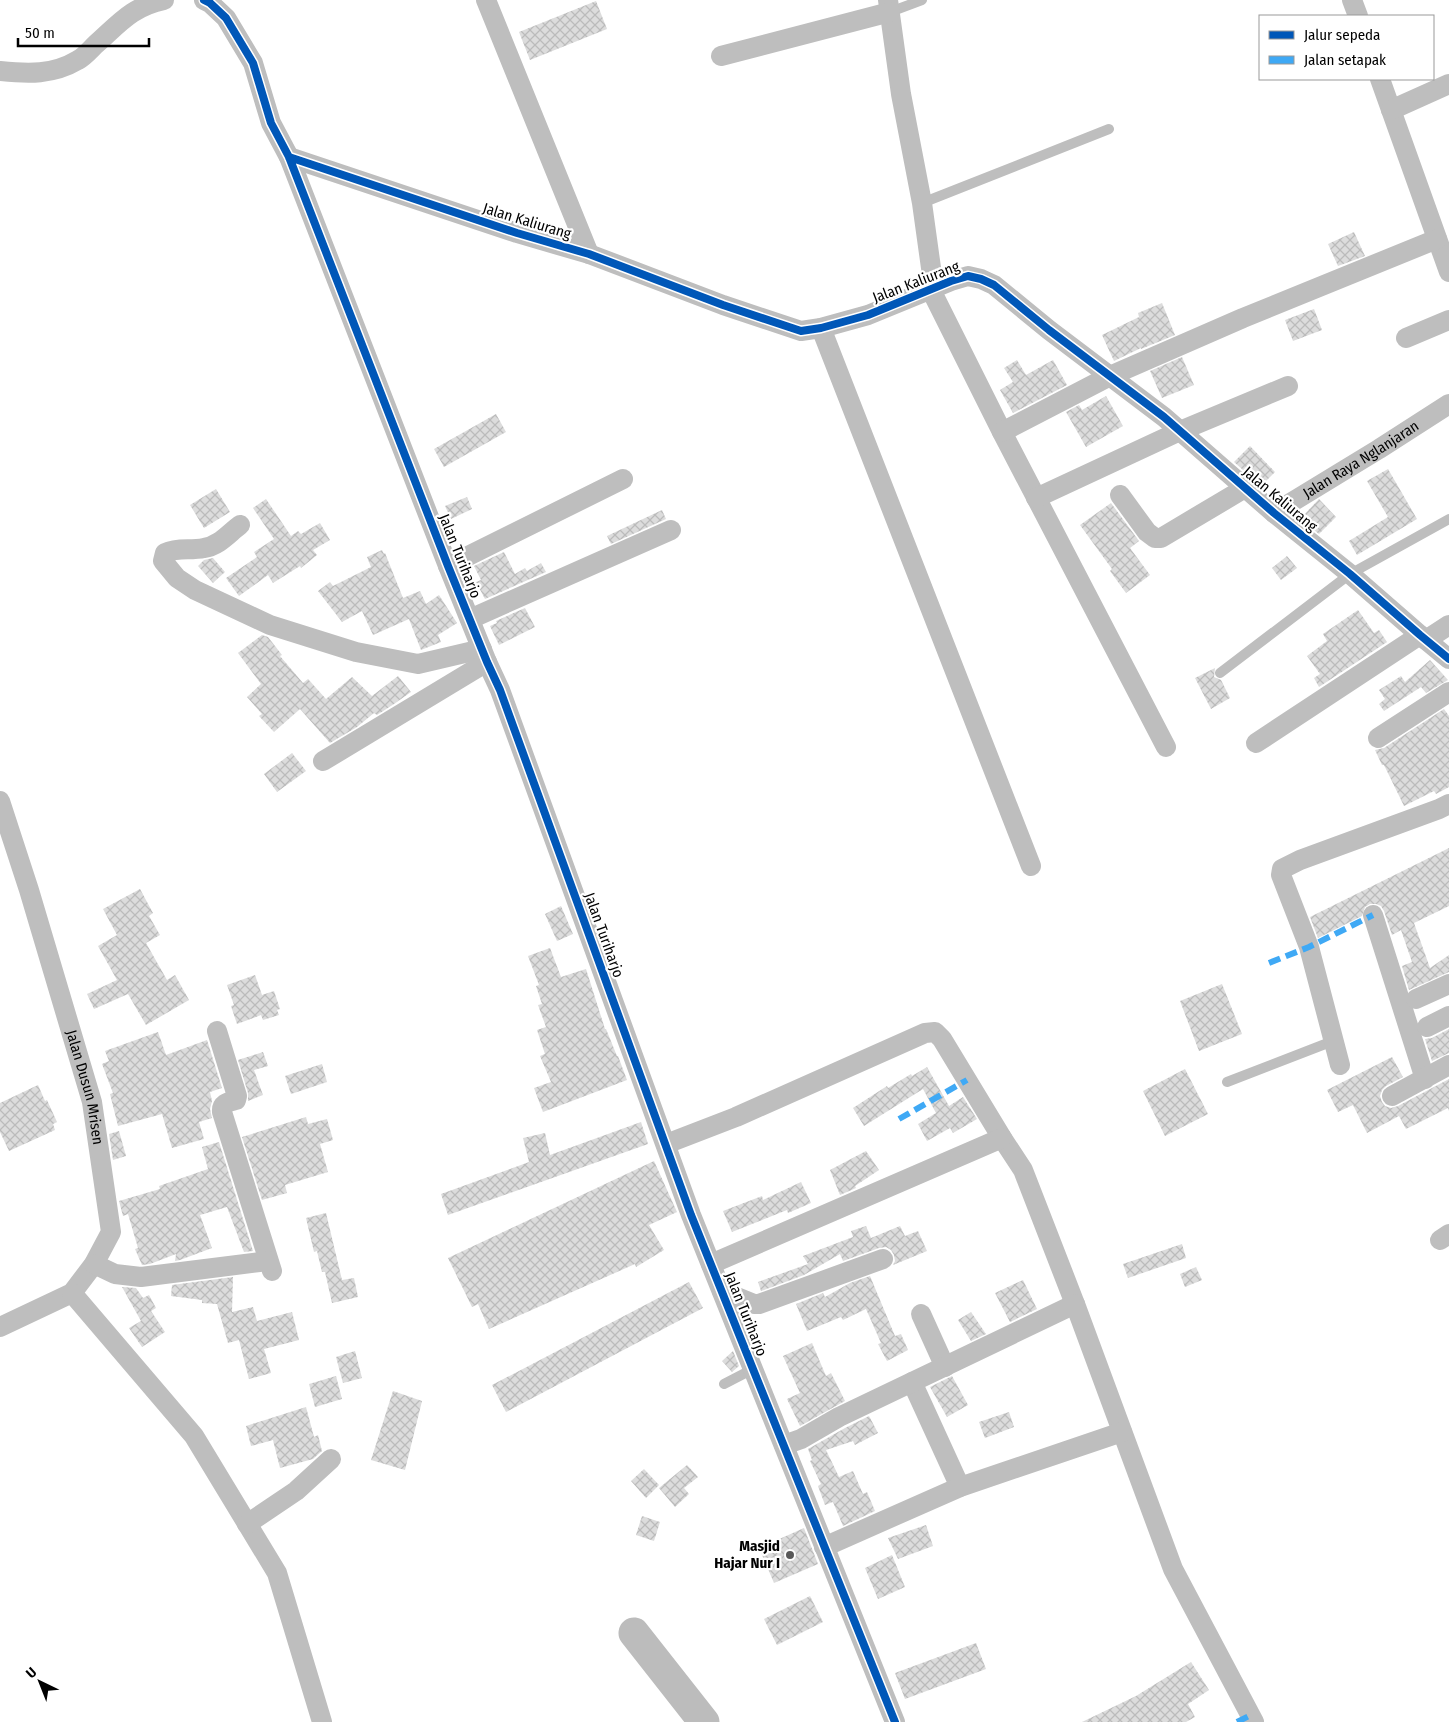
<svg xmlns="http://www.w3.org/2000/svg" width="1449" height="1722" font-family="'Fira Sans Condensed',sans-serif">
	<defs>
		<pattern id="building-cross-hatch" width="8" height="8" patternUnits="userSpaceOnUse" patternTransform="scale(1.25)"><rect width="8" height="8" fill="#dcdcdc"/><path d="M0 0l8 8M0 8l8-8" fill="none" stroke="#bbb"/></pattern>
	</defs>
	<rect width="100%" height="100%" fill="#fff"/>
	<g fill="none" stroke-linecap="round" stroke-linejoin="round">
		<path stroke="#bcbcbc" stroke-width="31" d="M634,1633L704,1722"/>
	</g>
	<path fill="url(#building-cross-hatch)" d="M596,1L607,29L530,60L519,32Z
		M1354,232L1365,256L1338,266L1328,244Z
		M1162,303L1175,335L1141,349V348L1114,361L1102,335L1139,317L1138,313Z
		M1314,309L1322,330L1293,341L1285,320Z
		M1182,357L1194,385L1162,398L1150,371Z
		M1017,360L1026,375L1053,360L1067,385L1013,413L1000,390L1013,382L1004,368Z
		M1106,396L1123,426L1086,447L1066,412L1079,405L1082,410Z
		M496,414L506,432L444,467L434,449Z
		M1250,446L1275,472L1261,486L1234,462Z
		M1388,469L1417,519L1357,555L1349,541L1388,517L1367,481Z
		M216,489L230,512L204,528L190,505Z
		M467,497L472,509L451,519L445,506Z
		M266,499L291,536L298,531L301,534L320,523L330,540L313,550L317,555L301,568L300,566L273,583L268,575L239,596L226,578L257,557L254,552L274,539L253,508Z
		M1319,499L1336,517L1319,534L1300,519Z
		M1111,503L1139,541L1130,548L1150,575L1126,593L1110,571L1112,569L1080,525Z
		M662,510L666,519L611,544L607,536Z
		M382,550L384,554L385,553L403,598L420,591L426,604L439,595L457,623L438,635L441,642L421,650L409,619L373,635L362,611L342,622L318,591L330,582L333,586L371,567L367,557Z
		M504,552L515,574L525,568L527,571L541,563L546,572L485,599L476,582L481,580L474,566Z
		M1287,556L1297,568L1281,580L1272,568Z
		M213,558L225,572L213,583L198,566L204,560Z
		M525,608L535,627L499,645L490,626L497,623L496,621Z
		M1358,610L1374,633L1379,630L1387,642L1319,687L1314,678L1320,674L1307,656L1327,641L1323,634Z
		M262,635L268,637L282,655L280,656L303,683L308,679L326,699L352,677L372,696L398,676L411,692L394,704L377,715L374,713L357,727L330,743L300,709L274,732L259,716L262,714L247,697L261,684L238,653Z
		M1430,660L1448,680L1426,693L1421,687L1384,711L1379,704L1385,699L1379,690L1401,676L1405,682Z
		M1215,668L1214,677L1221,680L1230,698L1211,709L1195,678Z
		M1444,709L1449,716V787L1436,794L1434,791L1404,806L1384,765H1382L1375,750L1384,748Z
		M292,753L306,771L277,792L264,774Z
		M1449,848V906L1414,923L1430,968L1449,955V972L1409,990L1402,966L1412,962L1401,930L1392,935L1384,911L1381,906L1376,904H1370L1365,907L1362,916L1318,938L1310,917Z
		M140,889L153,913L149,916L160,935L146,943L167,980L175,975L189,1000L146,1025L128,994L94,1009L87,994L117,980L98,946L117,935L103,909Z
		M561,906L573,934L557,941L545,914Z
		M550,948L561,977L586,969L605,1029H606L617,1056H618L627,1080L543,1112L534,1088L551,1082L540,1056L545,1054L537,1030L546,1027L538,1005L542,1004L536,986L539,985L528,956Z
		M255,975L262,995L274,991L280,1009L277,1010L279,1015L263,1020L261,1015L237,1024L231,1006L234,1005L227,985Z
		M1222,984L1242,1034L1199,1051L1180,1001Z
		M1449,1029V1053L1432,1061L1425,1039L1432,1038Z
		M158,1032L166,1055L207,1040L222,1088L210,1092L212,1101L210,1109L212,1118L199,1122L204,1139L172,1148L162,1114L118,1126L110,1094L113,1093L102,1064L109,1061L105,1051Z
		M263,1052L268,1066L254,1070L263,1095L248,1101V1093L238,1060Z
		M1392,1057L1403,1077L1386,1086L1382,1090L1380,1096L1382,1102L1385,1106L1391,1108L1398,1106L1449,1079V1111L1448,1108L1406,1129L1399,1116L1367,1133L1353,1105L1338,1112L1327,1090Z
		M322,1064L327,1082L291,1094L285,1076Z
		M927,1067L949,1106L963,1097L977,1119L953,1133L950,1128L927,1141L918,1124L936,1113L923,1089L864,1126L853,1108L887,1086L888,1088L911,1074L912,1076Z
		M1185,1069L1208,1114L1165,1136L1143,1091Z
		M38,1085L45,1101L47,1100L57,1122L53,1124L55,1130L9,1151L0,1132V1103Z
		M306,1117L308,1124L327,1119L333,1140L320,1144L328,1172L285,1185L287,1193L262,1200L242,1137Z
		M641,1122L648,1144L448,1215L441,1194L529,1162L523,1138L545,1133L550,1155Z
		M119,1131L126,1156L113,1160L109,1134Z
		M219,1142L253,1251L244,1252L227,1207L200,1215L212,1248L180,1260L175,1261L176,1254L150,1264L142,1265L135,1249L138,1248L128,1214L123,1216L119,1201L160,1189L159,1186L208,1169L202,1147Z
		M866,1151L879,1170L855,1186L856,1188L840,1195L830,1170Z
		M654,1161L677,1212L649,1225L664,1250L636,1267L635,1264L489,1329L478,1304L472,1307L448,1258Z
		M801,1182L811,1203L788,1213L787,1210L732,1232L723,1211L762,1196L763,1200Z
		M326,1213L342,1280L354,1278L358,1297L332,1303L325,1272H322L317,1251L314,1252L306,1218Z
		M866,1226L871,1238L900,1226L905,1236L918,1231L927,1251L893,1265L895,1261L894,1255L891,1250L886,1247L879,1248L843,1261L840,1254L804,1275L761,1291L758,1282L808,1264L803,1256L853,1237L851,1231Z
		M1182,1244L1186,1258L1128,1278L1123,1264Z
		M1196,1267L1202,1280L1185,1287L1180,1274Z
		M870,1276L895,1336L901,1334L908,1350L887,1361L878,1344L881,1343L866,1309L843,1320L841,1317L807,1331L796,1304L823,1293L825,1297L850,1283Z
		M233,1277L232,1312L253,1307L257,1321L292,1312L299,1340L264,1349L271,1373L249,1379L239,1340L228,1343L217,1304L202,1303V1300L171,1296L172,1285Z
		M1023,1280L1037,1309L1010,1322L995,1293Z
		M689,1282L703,1308L506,1412L492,1385Z
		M122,1287L136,1288L143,1298L149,1295L156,1308L151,1311L165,1332L142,1347L129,1328L141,1321Z
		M971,1312L986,1334L971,1341L958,1320Z
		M812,1343L826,1376L831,1373L845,1401L800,1426L787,1399L800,1393L783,1356Z
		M355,1351L362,1378L343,1383L336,1357Z
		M733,1351L739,1366L732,1372L722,1361Z
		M336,1376L342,1399L315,1407L309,1384Z
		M952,1376L968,1405L947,1417L930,1387Z
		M393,1391L422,1401L405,1470L371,1460Z
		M306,1407L314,1437L318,1435L322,1451L313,1459L280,1468L273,1440L251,1446L246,1426Z
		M1009,1412L1014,1427L985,1438L979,1422Z
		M869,1416L878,1433L855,1445L853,1441L826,1450L839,1477L853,1471L863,1494L867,1492L875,1511L843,1526L833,1502L825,1505L818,1486L821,1484L810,1461L812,1460L808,1449L845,1428Z
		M687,1465L698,1477L684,1488L689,1494L675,1507L659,1488Z
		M644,1469L659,1485L646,1498L631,1481Z
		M642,1516L660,1522L654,1541L636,1535Z
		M926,1525L933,1546L898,1559L888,1538Z
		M804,1528L818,1564L774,1583L759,1548Z
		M892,1555L905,1587L878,1599L865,1568Z
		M810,1596L823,1622L777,1645L764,1619Z
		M976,1643L986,1669L905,1699L895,1673Z
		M1191,1662L1209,1690L1188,1704L1195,1717L1186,1722H1082L1136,1696Z"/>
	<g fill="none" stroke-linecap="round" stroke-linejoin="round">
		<path stroke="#bebebe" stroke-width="10" d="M890,12L922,0
			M922,203L1109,129
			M1220,673L1350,574L1449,519
			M1227,1082L1333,1041
			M724,1384L753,1369"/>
		<g stroke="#bebebe" stroke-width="20">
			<path d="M204,0L210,3L226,18L253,63L271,123L289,157L448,566L487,662L500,690L691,1215L895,1722"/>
			<path d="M486,0L589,254"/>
			<path d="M888,0L901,94L922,203L932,275L931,290L1002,432L1166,747"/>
			<path d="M1352,0L1358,16"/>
			<path d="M721,56L890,12"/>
			<path d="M0,71C28,74 53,75 78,60C84,57 90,50 95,45C119,24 131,7 164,0"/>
			<path d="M1380,79L1449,272"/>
			<path d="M1391,110L1449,84"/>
			<path d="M289,157L517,233L589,254L723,305L801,331L821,328L868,315L951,281L968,276L981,279L994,285L1049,330L1164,417L1274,513L1350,574L1420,635L1449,659"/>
			<path d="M821,328L1031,866"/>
			<path d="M1406,338L1449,320"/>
			<path d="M1002,432L1110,376L1243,318L1437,239"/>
			<path d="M1120,495L1147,532L1155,538H1161L1245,488"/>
			<path d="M1036,498L1180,431L1288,386"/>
			<path id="s1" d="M1274,513L1379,449L1449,404"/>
			<path d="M240,525C229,533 219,546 204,548C190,551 178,547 165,553L163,561L177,578L195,590L270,625L356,652L418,664L482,649"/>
			<path d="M448,566L623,479"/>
			<path d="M470,619L671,530"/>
			<path d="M1426,640L1449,625"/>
			<path d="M1378,738L1449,692"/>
			<path d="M1256,743L1420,635"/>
			<path d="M323,761L487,662"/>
			<path id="s2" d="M0,801L29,890L92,1102L111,1232L94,1264L72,1293L0,1327"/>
			<path d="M1373,915L1425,1079"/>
			<path d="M1416,999L1449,984"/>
			<path d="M1427,1027L1449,1016"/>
			<path d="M217,1031L237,1096L236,1100C229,1102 221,1103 222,1112L272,1271"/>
			<path d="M1340,1065L1309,947L1281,875L1282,869L1300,860L1439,809L1449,804"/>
			<path d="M1392,1096L1449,1065"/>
			<path d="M666,1144L736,1117L925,1033L935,1032L942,1039L1002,1138L1023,1170L1075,1304"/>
			<path d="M1440,1240L1449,1234"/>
			<path d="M94,1264L115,1274L141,1277L268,1261"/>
			<path d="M711,1264L1002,1138"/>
			<path d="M722,1291L754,1304H759L883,1259"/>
			<path d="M72,1293L194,1436L277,1573L322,1722"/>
			<path d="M921,1314L945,1367"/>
			<path d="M912,1382L960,1487"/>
			<path d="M784,1445L801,1439L839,1417L1075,1304L1173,1569L1254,1722"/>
			<path d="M247,1524L296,1491L331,1459"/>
			<path d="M824,1547L960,1487L1122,1432"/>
		</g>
		<path stroke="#3fa9f5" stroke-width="6" stroke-dasharray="12 6" stroke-linecap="butt" d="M1269,963L1309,947L1373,915
			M899,1119L967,1080
			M1237,1722L1251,1715"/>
		<g stroke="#fff" stroke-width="11">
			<path id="cycleway" d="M204,0L210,3L226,18L253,63L271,123L289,157L448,566L487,662L500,690L691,1215L895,1722
				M289,157L517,233L589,254L723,305L801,331L821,328L868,315L951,281L968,276L981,279L994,285L1049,330L1164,417L1274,513L1350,574L1420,635L1449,659"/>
		</g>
		<use href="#cycleway" stroke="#0057b8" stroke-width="8"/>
	</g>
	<circle fill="#595959" stroke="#fff" stroke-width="2" cx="790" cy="1555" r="5"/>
	<g text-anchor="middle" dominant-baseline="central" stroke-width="4.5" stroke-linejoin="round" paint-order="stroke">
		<g font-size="15" fill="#000" stroke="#fff">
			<text transform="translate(527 221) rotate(17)">Jalan Kaliurang</text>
			<text transform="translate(916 282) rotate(-21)">Jalan Kaliurang</text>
			<text stroke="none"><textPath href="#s1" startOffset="102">Jalan Raya Nglanjaran</textPath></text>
			<text transform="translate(1280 499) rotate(40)">Jalan Kaliurang</text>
			<text transform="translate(460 556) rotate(68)">Jalan Turiharjo</text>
			<text transform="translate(604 935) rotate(70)">Jalan Turiharjo</text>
			<text stroke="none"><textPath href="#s2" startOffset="299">Jalan Dusun Mrisen</textPath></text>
			<text transform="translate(746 1314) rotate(68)">Jalan Turiharjo</text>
		</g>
		<g font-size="15" font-weight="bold" fill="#000" stroke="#fff" text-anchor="end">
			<text x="780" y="1546">Masjid<tspan x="780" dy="17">Hajar Nur I</tspan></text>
		</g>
	</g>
	<rect x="1259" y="15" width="175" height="65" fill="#ffffff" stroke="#999999"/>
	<rect x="1269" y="31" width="25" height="8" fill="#0057b8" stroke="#999999"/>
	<text x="1304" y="40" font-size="15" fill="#000000">Jalur sepeda</text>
	<rect x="1269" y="56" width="25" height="8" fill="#3fa9f5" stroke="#999999"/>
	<text x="1304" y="65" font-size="15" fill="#000000">Jalan setapak</text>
	<g transform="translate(40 1682) rotate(317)" stroke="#ffffff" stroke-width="4" paint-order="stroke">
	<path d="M0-4L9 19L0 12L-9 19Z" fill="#000000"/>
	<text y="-8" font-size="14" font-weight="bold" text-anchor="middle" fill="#000000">U</text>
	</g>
	<path d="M18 38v8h131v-8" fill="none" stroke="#000000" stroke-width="2.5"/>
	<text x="25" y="38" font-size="15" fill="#000000" stroke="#ffffff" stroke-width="4" paint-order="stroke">50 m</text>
</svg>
